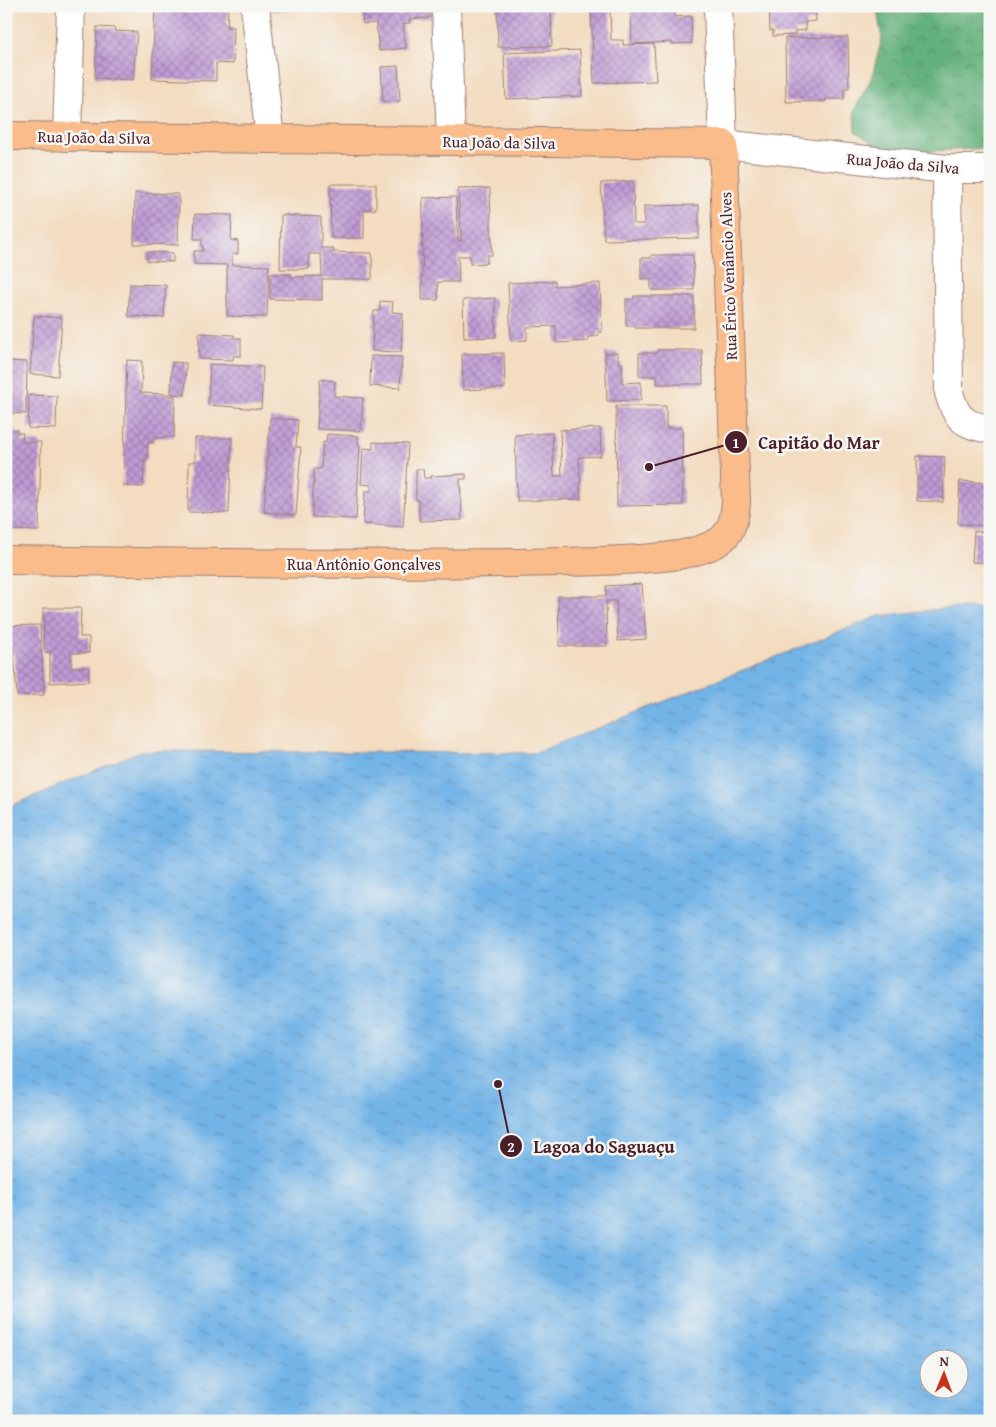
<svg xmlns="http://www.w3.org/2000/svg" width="996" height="1427" font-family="'Gentium Book Plus',serif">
	<defs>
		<pattern id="forest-crowns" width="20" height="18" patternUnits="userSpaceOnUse" patternTransform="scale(1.25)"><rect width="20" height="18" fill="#64b17b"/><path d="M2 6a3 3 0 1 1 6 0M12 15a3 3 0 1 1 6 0" fill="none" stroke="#548f65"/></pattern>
		<pattern id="water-ripples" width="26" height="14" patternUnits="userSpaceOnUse" patternTransform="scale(1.25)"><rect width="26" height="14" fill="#73b4e7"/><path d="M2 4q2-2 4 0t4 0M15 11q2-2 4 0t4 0" fill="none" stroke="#6092bb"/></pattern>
		<pattern id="building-cross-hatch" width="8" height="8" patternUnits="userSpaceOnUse" patternTransform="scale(1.25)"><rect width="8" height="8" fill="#bf9bd5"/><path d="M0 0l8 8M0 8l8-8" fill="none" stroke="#9d7ead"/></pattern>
	</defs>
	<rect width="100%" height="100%" fill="#f6f6f2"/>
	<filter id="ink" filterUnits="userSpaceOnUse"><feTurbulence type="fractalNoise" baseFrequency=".02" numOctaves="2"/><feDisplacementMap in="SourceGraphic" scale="10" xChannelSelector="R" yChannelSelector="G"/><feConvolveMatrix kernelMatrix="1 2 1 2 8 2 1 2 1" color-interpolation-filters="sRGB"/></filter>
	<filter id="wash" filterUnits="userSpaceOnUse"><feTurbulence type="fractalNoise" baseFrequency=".0096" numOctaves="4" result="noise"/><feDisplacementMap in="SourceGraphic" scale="20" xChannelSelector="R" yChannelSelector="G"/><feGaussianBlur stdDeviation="1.12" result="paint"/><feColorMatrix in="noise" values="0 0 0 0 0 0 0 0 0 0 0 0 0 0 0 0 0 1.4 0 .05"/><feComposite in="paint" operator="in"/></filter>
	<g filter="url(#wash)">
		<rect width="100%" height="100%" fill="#f3dcbf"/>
		<path fill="url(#forest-crowns)" stroke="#576853" d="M876,6H990V148L910,152L880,148L855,131L854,111L872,77L882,38Z"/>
		<path fill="url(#water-ripples)" stroke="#5e6a89" fill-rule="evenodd" d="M950,608L990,609V1421H6V808L141,751L535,753L879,616ZM928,1360H958V1390H928Z"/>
		<g id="blocks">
			<path fill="url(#building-cross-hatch)" d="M155,6H228L227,27H234L233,64L216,63V81L152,79Z
				M268,6H291V10L268,11Z
				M497,6H551L552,46L498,47Z
				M591,6H610L611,40H623V45L654,44L656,81L594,83Z
				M631,6H674L675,17L691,16L692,43L672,44V42L632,44Z
				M769,6H815L816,21L805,22L806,30L795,31V35L773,36V30L770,31Z
				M429,8L430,18L409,19L410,23L403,24L406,48L379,51L376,23L363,24L362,14Z
				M97,27L115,28L114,31L137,32L133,80L95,78Z
				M848,37L849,88H844V99H826V101L786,102L785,38Z
				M580,50L582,96L506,99L504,53Z
				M398,66L400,101L383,102L381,67Z
				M633,181L634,224H644V206L699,205V238L604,240L601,183Z
				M330,184H376V209L364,210V238H331Z
				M490,188L492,255H487V263L470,264V256H458L459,282H438V300H422L423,198L456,197L458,241H461L458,189Z
				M135,193L179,194L178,245L134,244Z
				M195,214L232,215L231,240L238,241V254H232V265L269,266L267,317L227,316V265L194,264V251H203V246H202V239H194Z
				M281,215L321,217V248H334L333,252L372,253V279H322V300L270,299V274H291V277L322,276L321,254H309V269H280Z
				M147,252L173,253V262L147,261Z
				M651,255H693L694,290H651V279H641V258H651Z
				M555,281V286L600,283L602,332H598V336L588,337V341L556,343V326L527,327V340L511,341L508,283Z
				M130,284L166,285L164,318L128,316Z
				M634,296H694V328H635V326H626V299H634Z
				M495,298L496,337L464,338L463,300Z
				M380,301L393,302L392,312L403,313L401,352L372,351L374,311H380Z
				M34,316L62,318L58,376L30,374Z
				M199,333L234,335V338H241V356H233V360L199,359Z
				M657,350H702L703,384H657V376H639V353H657Z
				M504,353L505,388L463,390L462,354Z
				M605,353H618V363H622V383L641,382V400L607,401Z
				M371,356L402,357L400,388L370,386Z
				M127,360L142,361L141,393L168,394V396H175L174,437L154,438V442H148L147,460H144L143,487L123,486Z
				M6,361L27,362L26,414L6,413Z
				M172,362L186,363L185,395L171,394Z
				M210,364L263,367L261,409L208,405Z
				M320,379L335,381L334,396L363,398L361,431L317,429Z
				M29,395L57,396L56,429L28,428Z
				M616,406H666V428H682L683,505L617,506Z
				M270,418L298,420L296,447H301L296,515L264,512Z
				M6,426L9,427V430H17V433H23L22,442H41L39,531L6,530Z
				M600,428L601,456L579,457L581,499L517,501L515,435L552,433L554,476H562L560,430Z
				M327,434L358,436V444L360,445L356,519L312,517L314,469H321L323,442L326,443Z
				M195,438H232L229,513L188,512L189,462H195Z
				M373,442L408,444L403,527L363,524L365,491H371V485L361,484L363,448L373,449Z
				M917,456L945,457L943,502L917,501Z
				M416,469H423L424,478H431V476L466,474V479H460L462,520L419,521V500H416Z
				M960,481L990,483V526L958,524Z
				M974,531L989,532L987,563L972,562Z
				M642,584L646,639L618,641L616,601H606L607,646H559L558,596H606V586Z
				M43,608H81L80,637H89V653H71V667H89V681L50,683V652H44Z
				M40,625L44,695L17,696L14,653H6V626Z"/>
		</g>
	</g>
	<g filter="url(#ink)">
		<use href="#blocks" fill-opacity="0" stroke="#9e7e75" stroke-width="1"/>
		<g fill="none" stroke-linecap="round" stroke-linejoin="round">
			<g stroke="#9e7e75" stroke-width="30">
				<path id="minor" d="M255,6L270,139
					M446,6L451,141
					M718,6L723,144L947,169H990
					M67,137L71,6
					M947,169L949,393C956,418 963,425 990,429"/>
			</g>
			<g stroke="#9e7e75" stroke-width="30">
				<path id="major" d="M6,136L723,144L736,502C735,517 732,534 718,542C695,555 666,557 640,559C598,562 556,562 514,563C345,565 176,563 6,560"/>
			</g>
			<use href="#minor" stroke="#fff" stroke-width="28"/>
			<use href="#major" stroke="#f9bc8a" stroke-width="28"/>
		</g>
	</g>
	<g text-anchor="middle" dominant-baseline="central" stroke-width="5" stroke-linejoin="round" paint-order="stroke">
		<g font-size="16" fill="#4a1f2b" stroke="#f6f6f2">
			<text transform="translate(94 137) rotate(1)">Rua João da Silva</text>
			<text transform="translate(499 142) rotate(1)">Rua João da Silva</text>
			<text transform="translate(903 163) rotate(5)">Rua João da Silva</text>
			<text transform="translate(728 276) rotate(-92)">Rua Érico Venâncio Alves</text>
			<text x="364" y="564">Rua Antônio Gonçalves</text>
		</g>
	</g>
	<path fill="none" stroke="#4a1f2b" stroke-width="2" d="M649 467L736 442M498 1084L511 1146"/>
	<g fill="#4a1f2b" stroke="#f6f6f2" stroke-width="2">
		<circle cx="649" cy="467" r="5"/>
		<circle cx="498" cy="1084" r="5"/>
		<circle cx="736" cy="442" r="12"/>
		<circle cx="511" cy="1146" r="12"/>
	</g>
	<g font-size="15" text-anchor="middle" font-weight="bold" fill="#fff">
		<text x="736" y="448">1</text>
		<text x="511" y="1152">2</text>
	</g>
	<g font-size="18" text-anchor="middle" font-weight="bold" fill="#4a1f2b" stroke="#f6f6f2" stroke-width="5" stroke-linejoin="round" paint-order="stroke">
		<text x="819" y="449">Capitão do Mar</text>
		<text x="604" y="1153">Lagoa do Saguaçu</text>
	</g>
	<rect width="996" height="1427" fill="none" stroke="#f6f6f2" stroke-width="25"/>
	<g transform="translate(944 1374) rotate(1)"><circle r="24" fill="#f6f6f2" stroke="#b1a0a2"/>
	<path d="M0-4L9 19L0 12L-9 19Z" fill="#c8321e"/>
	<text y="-8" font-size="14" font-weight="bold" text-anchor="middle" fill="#4a1f2b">N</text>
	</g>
</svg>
